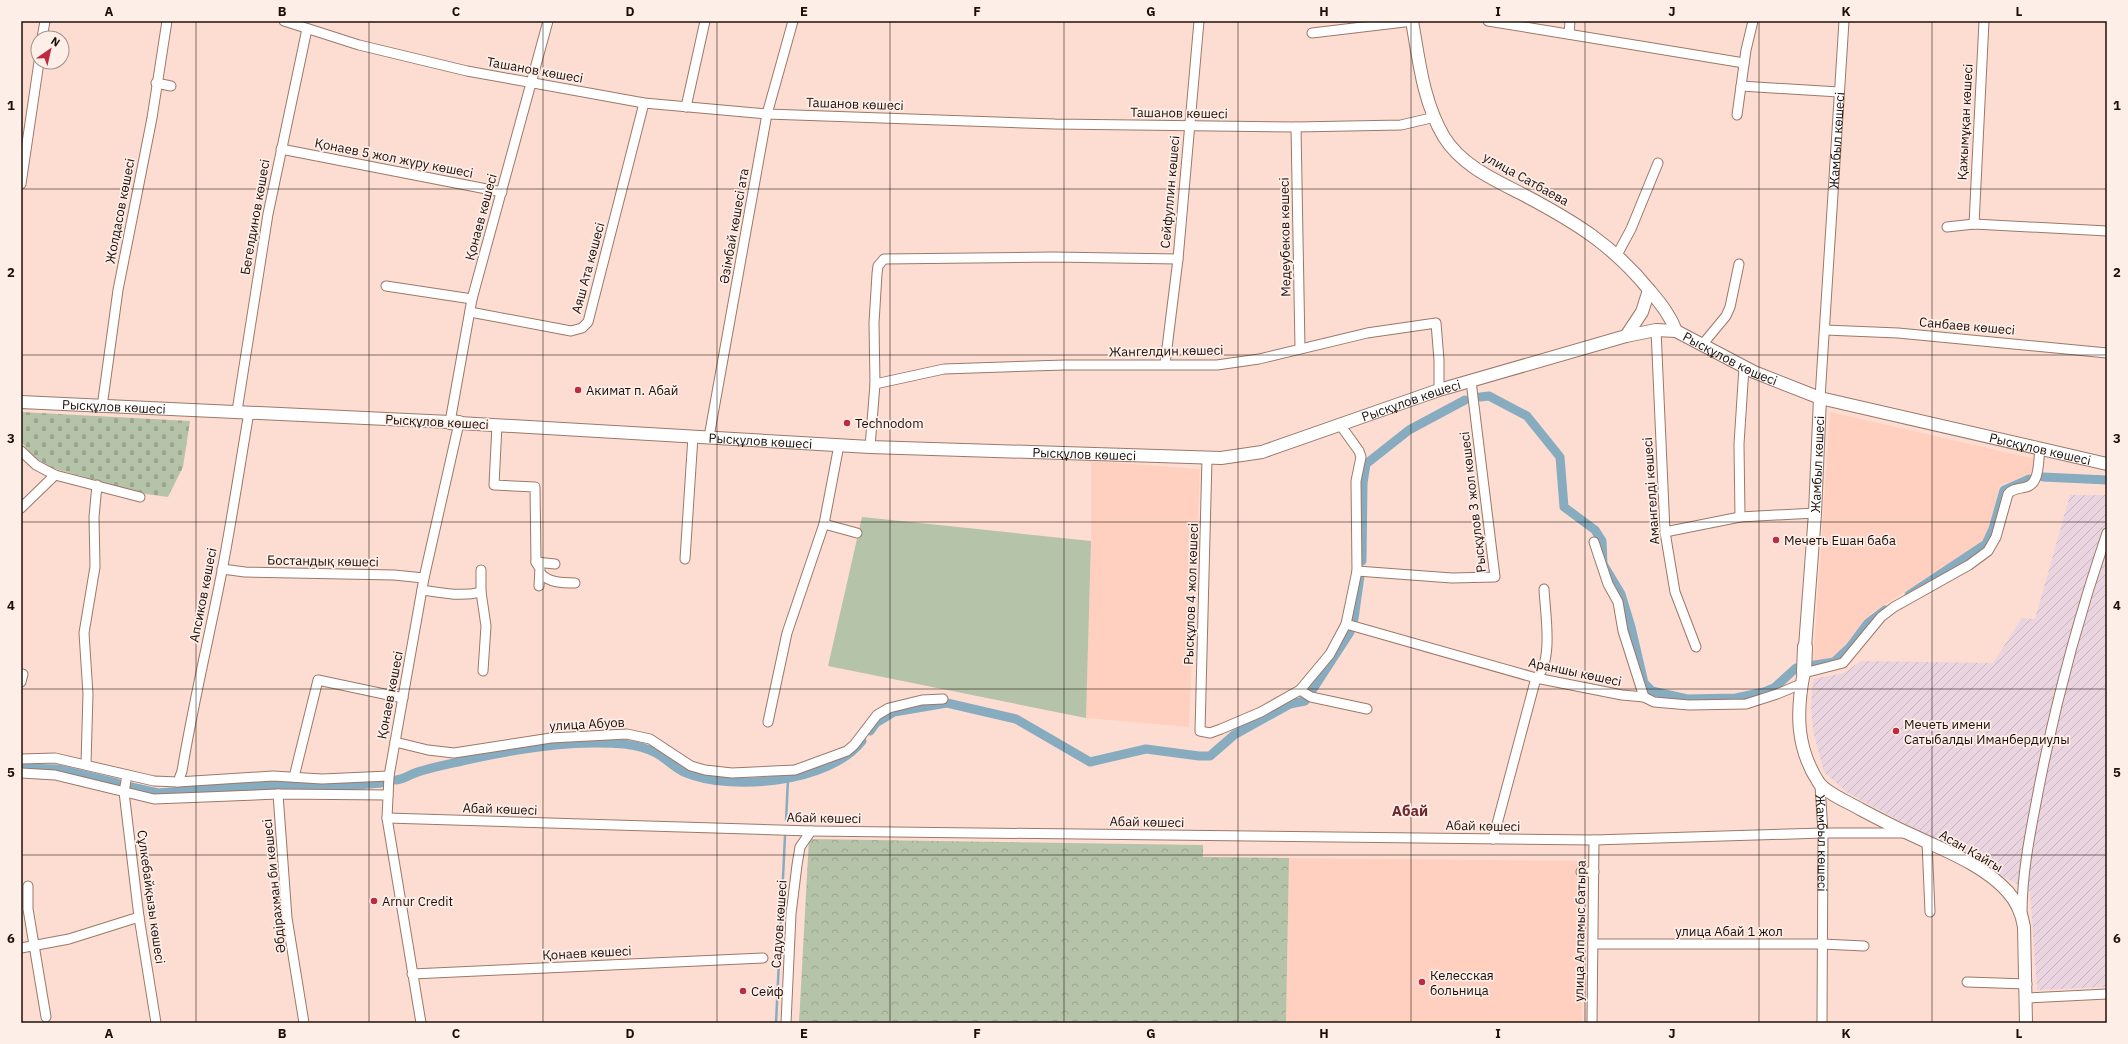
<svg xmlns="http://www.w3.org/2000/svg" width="2128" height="1044" font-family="'IBM Plex Sans',sans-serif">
	<defs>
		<pattern id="industrial-furrows" width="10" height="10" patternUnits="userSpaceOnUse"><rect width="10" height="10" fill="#ead4e0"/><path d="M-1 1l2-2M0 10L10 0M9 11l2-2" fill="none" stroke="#c8b5bf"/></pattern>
		<pattern id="cemetery-stones" width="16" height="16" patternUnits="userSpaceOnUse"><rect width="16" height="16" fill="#b5c3a8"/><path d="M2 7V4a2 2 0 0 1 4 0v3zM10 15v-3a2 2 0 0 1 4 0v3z" fill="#9ba68f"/></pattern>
		<pattern id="park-crowns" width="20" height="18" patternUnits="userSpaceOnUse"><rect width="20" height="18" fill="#b5c3a8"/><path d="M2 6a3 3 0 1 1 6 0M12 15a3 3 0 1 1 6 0" fill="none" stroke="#9ba68f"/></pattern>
	</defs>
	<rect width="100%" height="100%" fill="#fdddd1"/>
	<path fill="#ffd0bf" d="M1830,412L2035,459L2031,474L2000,485L1987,538L1977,546L1872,613L1834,658L1813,663Z
		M1091,461L1200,469L1189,727L1086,718L1091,541Z
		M1289,858L1581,861L1582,1023H1286Z"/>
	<path fill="url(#industrial-furrows)" d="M2070,495H2107V987L2037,990L2030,891L1848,793L1824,772L1813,731L1811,707L1813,679L1844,673L1861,661L1993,663L2022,618L2035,619Z"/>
	<path fill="url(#cemetery-stones)" d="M21,412L190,421L183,467L168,497L146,494L52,468L34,457L21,442Z"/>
	<path fill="url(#park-crowns)" d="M809,839L1203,845V857L1289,858L1286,1023H799Z"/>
	<path fill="#b5c3a8" d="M862,517L1091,541L1086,718L828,666Z"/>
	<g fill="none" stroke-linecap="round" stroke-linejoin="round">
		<path stroke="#87acbf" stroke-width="2.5" d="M786,821L788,779
			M776,1023L785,836"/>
		<path stroke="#87acbf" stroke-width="9" d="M1480,397L1489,396L1527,416L1560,457L1564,507L1595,530L1602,541L1603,564L1621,594L1631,627L1644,683L1652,691L1687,699L1736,698L1764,692L1774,688L1796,668L1834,662L1850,647L1868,623L1885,610
			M2043,477L2107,480
			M1362,561L1363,483L1366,464L1409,430L1465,400
			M1909,595L1986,544L1993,529L2004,490L2029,479
			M1354,619L1360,576
			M1313,689L1350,632
			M870,731L876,723L894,712L947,703L1016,719L1090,762L1146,749L1199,756H1210L1234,735L1290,704L1305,701
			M21,768L58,769L117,783
			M396,780C405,779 412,773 421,771C434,767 449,764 462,761C506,751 550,743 594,743C615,743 637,743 656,753C666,758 674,768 684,772C730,792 830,783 862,741
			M131,787L158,793L267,785L322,788L381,783"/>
		<g stroke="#9b786b" stroke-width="11">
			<g id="street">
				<path d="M284,21L359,45L467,71L644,103L767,114L1055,124L1296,127L1401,125L1435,117"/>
				<path d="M1488,21L1744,63"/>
				<path d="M1312,33L1413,21"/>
				<path d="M1569,34L1570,21"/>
				<path d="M42,38L45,21"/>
				<path d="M156,83L171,86"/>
				<path d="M1741,86L1839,92"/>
				<path d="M686,107L705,21"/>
				<path d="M1737,115L1746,50L1753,21"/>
				<path d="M1296,127L1300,348"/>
				<path d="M281,149L502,192"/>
				<path d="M21,184L39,62"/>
				<path d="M1974,224L1984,21"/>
				<path d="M1947,227L1974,224L2107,231"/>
				<path d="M1617,255L1631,229L1658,163"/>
				<path d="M386,286L472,299"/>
				<path d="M470,312L571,331L582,328L588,322L644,103"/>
				<path d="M1656,330L1665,532L1675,592L1696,647"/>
				<path d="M1825,330L1898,333L2107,353"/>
				<path d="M1702,345L1726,316L1730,307L1739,264"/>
				<path d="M1165,364L1178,259L1199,21"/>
				<path d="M875,384L944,369L1065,365H1217L1259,359L1367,333L1436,323L1439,360V390"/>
				<path id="s1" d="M1820,398L1844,21"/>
				<path d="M102,407L118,290L152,118L167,21"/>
				<path d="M237,411L268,214L307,29"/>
				<path d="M450,422L472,299L548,21"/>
				<path d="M497,425L494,485L535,487L536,562L540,569L539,586"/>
				<path d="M709,437L767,114L793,21"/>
				<path d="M870,447L875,384L874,323L877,274L878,266L884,259L1053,257L1178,259"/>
				<path d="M21,451L36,465L55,475L140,497"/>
				<path d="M1207,458L1200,731L1210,733L1221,729L1261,712L1300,690L1330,654L1346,624L1357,571L1356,481L1361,457L1359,451L1341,426"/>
				<path d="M21,508L55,475"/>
				<path d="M1740,517L1739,444L1744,367"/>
				<path d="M824,524L857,533"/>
				<path d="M1665,532L1740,517L1815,513"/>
				<path d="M1594,542L1608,584L1618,602L1623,631L1644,697"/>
				<path d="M685,559L693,436"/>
				<path d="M536,562L555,564"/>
				<path d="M222,569L245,572L394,575L424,578"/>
				<path d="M481,570V592L486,626L483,671"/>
				<path d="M1357,571L1452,578L1495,577L1471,381"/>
				<path d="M540,573C549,583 563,583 575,583"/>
				<path d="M422,590C441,593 462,597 481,592"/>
				<path d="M1346,624L1536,678L1622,695L1644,697L1654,702L1689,705L1746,704L1777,694L1801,684"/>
				<path d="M1804,673L1843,663L1881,617L1894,607L1969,565L1988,551L1996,537L2008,494C2013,488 2019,489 2026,487C2040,484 2038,461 2040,450"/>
				<path d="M21,682L23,674"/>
				<path d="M1300,690L1311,697L1367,709"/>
				<path d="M768,722L787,633L824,524L839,445"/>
				<path d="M395,742L428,750L454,753L551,738L627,734L650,739L691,766L705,770L732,773L795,770L847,751L854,745L877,715L889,708L922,700L943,699"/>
				<path d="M21,759L55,758L154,781L178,782L273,776L322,779L389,776"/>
				<path d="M86,764L88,694L84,633L95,567L94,517L97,485"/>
				<path d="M21,773L55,775L154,799L278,794L388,795"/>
				<path d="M127,775L124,792L139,917L156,1023"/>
				<path d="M294,777L318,680L403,698"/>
				<path d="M178,782L182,771C193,704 209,638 222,571C232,518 240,465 249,412"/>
				<path id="s2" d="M1820,785L1823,833L1822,1023"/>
				<path d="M278,794L287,918L304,1023"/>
				<path d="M387,818L811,831L1594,840L1823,833H1905"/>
				<path d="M1493,839L1536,678C1554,662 1545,612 1544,589"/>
				<path d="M1927,842L1930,912"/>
				<path d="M1581,872H1594"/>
				<path d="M28,886V909L46,1017"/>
				<path d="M2022,913C2022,876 2029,839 2036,803C2053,712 2077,621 2107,533"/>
				<path d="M1593,944H1822L1864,946"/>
				<path d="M21,948L69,939L139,917"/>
				<path d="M412,974L763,958"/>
				<path d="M1967,982L2027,984"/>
				<path d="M2027,998L2107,994"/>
				<path d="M421,1023L387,818L389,776L424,578L459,423"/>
				<path d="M786,1023L791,914L797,865L800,847L811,831"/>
				<path d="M1592,1023L1594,840"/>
			</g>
		</g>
		<g stroke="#9b786b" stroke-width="14">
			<g id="secondary">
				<path d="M1412,21C1419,60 1423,102 1444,137C1462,166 1495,180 1524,195C1575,222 1613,245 1650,291C1661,304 1670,315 1676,331"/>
				<path d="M1626,336L1642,312L1649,290"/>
				<path id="s3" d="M21,402L450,422"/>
				<path id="s4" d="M459,423L870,447L1221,458L1262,452L1439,390L1626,336L1656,330L1676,331L1754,372L1820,398L2107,464"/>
				<path id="s5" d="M1805,647L1815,513L1820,398"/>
				<path d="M1804,672C1796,712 1796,748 1819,783C1826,793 1850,803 1860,809C1877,818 1894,827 1912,835C1944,850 1984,865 2008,892C2017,902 2022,914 2024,927L2026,1023"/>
			</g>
		</g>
		<g stroke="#9b786b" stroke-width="16">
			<path id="primary" d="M450,422L459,423
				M1804,672L1805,647"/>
		</g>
		<use href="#street" stroke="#fff" stroke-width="9"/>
		<use href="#secondary" stroke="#fff" stroke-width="12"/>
		<use href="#primary" stroke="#fff" stroke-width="14"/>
	</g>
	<path fill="none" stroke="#1c0f0a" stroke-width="1" stroke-opacity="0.55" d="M196,21V1023M369,21V1023M543,21V1023M717,21V1023M890,21V1023M1064,21V1023M1238,21V1023M1411,21V1023M1585,21V1023M1759,21V1023M1932,21V1023M21,189H2107M21,355H2107M21,522H2107M21,689H2107M21,855H2107"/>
	<g fill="#bc2b41" stroke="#feeee8" stroke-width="1.5">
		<circle cx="578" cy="390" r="4"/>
		<circle cx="847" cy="423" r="4"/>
		<circle cx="1776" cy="540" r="4"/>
		<circle cx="1896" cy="731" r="4"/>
		<circle cx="374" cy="901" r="4"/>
		<circle cx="1422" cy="982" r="4"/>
		<circle cx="743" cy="991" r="4"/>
	</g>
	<g text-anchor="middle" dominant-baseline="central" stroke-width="3.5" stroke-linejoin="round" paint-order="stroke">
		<g font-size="13" fill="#1c0f0a" stroke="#feeee8">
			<text transform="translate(535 70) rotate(10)">Ташанов көшесі</text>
			<text transform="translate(855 104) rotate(2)">Ташанов көшесі</text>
			<text transform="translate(1179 113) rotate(1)">Ташанов көшесі</text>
			<text transform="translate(1965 122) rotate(-87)">Қажымұқан көшесі</text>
			<text stroke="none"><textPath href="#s1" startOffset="258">Жамбыл көшесі</textPath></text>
			<text transform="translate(394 158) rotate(11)">Қонаев 5 жол жүру көшесі</text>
			<text transform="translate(1526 179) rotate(29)">улица Сатбаева</text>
			<text transform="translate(1170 192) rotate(-85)">Сейфуллин көшесі</text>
			<text transform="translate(120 211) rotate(-79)">Жолдасов көшесі</text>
			<text transform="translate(255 217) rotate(-80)">Бегелдинов көшесі</text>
			<text transform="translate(481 217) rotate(-75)">Қонаев көшесі</text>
			<text transform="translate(734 226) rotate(-80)">Әзімбай көшесі ата</text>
			<text transform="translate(1285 237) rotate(-91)">Медеубеков көшесі</text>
			<text transform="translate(588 268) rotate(-75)">Аяш Ата көшесі</text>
			<text transform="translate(1967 326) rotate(5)">Санбаев көшесі</text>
			<text transform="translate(1166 351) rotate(-1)">Жангелдин көшесі</text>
			<text stroke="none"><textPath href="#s4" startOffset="1298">Рысқұлов көшесі</textPath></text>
			<text stroke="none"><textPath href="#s4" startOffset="962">Рысқұлов көшесі</textPath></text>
			<text stroke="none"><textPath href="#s3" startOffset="93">Рысқұлов көшесі</textPath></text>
			<text transform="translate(437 422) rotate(3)">Рысқұлов көшесі</text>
			<text stroke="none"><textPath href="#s4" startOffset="302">Рысқұлов көшесі</textPath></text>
			<text stroke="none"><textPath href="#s4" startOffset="1622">Рысқұлов көшесі</textPath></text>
			<text stroke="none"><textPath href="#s4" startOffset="626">Рысқұлов көшесі</textPath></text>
			<text stroke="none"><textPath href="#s5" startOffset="183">Жамбыл көшесі</textPath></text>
			<text transform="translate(1651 491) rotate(-94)">Амангелді көшесі</text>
			<text transform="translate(1473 502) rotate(-97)">Рысқұлов 3 жол көшесі</text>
			<text transform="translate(323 561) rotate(1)">Бостандық көшесі</text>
			<text transform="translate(1191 594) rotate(-88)">Рысқұлов 4 жол көшесі</text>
			<text transform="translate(203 595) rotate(-79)">Апсиков көшесі</text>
			<text transform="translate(1575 672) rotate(12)">Араншы көшесі</text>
			<text transform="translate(390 695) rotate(-79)">Қонаев көшесі</text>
			<text transform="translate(587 724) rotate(-3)">улица Абуов</text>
			<text transform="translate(500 809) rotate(2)">Абай көшесі</text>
			<text transform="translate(824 818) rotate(1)">Абай көшесі</text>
			<text transform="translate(1147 822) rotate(1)">Абай көшесі</text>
			<text transform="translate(1483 826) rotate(1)">Абай көшесі</text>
			<text stroke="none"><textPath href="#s2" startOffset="58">Жамбыл көшесі</textPath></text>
			<text transform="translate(1971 851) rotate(30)">Асан Кайгы</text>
			<text transform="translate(274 886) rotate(-96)">Әбдірахман би көшесі</text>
			<text transform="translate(151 897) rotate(82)">Сұлкебайқызы көшесі</text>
			<text transform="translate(779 924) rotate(-86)">Садуов көшесі</text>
			<text transform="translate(1580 931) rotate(-89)">улица Алпамыс батыра</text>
			<text x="1729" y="931">улица Абай 1 жол</text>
			<text transform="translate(587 953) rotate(-3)">Қонаев көшесі</text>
		</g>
		<g font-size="13" fill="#1c0f0a" stroke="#feeee8" text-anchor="start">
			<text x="586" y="390">Акимат п. Абай</text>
			<text x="855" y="423">Technodom</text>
			<text x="1784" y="540">Мечеть Ешан баба</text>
			<text x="1904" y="724">Мечеть имени<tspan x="1904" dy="15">Сатыбалды Иманбердиулы</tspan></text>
			<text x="382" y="901">Arnur Credit</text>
			<text x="1430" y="975">Келесская<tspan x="1430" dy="15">больница</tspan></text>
			<text x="751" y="991">Сейф</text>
		</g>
		<g font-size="15" font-weight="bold" fill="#70292f" stroke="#feeee8">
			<text x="1410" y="810">Абай</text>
		</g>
	</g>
	<rect width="2128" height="1044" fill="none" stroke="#feeee8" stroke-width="44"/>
	<g transform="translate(50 50) rotate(34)"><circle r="19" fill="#feeee8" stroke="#a4958f"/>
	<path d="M0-3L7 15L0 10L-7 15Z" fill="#bc2b41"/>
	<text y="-6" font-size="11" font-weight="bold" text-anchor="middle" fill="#1c0f0a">N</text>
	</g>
	<rect x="22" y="22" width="2084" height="1000" fill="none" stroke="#1c0f0a" stroke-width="1.5"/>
	<g font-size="13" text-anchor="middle" font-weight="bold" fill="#1c0f0a">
		<text x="109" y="16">A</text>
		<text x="282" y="16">B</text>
		<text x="456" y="16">C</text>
		<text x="630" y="16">D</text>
		<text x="804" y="16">E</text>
		<text x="977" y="16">F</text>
		<text x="1151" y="16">G</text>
		<text x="1324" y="16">H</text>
		<text x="1498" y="16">I</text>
		<text x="1672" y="16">J</text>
		<text x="1846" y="16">K</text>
		<text x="2019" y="16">L</text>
		<text x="11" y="110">1</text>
		<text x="2117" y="110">1</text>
		<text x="11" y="277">2</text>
		<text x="2117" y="277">2</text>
		<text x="11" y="443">3</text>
		<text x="2117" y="443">3</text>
		<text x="11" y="610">4</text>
		<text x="2117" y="610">4</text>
		<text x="11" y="777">5</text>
		<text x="2117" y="777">5</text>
		<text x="11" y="943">6</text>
		<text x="2117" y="943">6</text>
		<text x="109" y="1038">A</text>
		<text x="282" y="1038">B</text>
		<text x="456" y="1038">C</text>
		<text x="630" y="1038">D</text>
		<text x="804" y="1038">E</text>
		<text x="977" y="1038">F</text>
		<text x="1151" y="1038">G</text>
		<text x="1324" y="1038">H</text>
		<text x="1498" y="1038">I</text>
		<text x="1672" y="1038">J</text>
		<text x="1846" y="1038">K</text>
		<text x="2019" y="1038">L</text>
	</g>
</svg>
